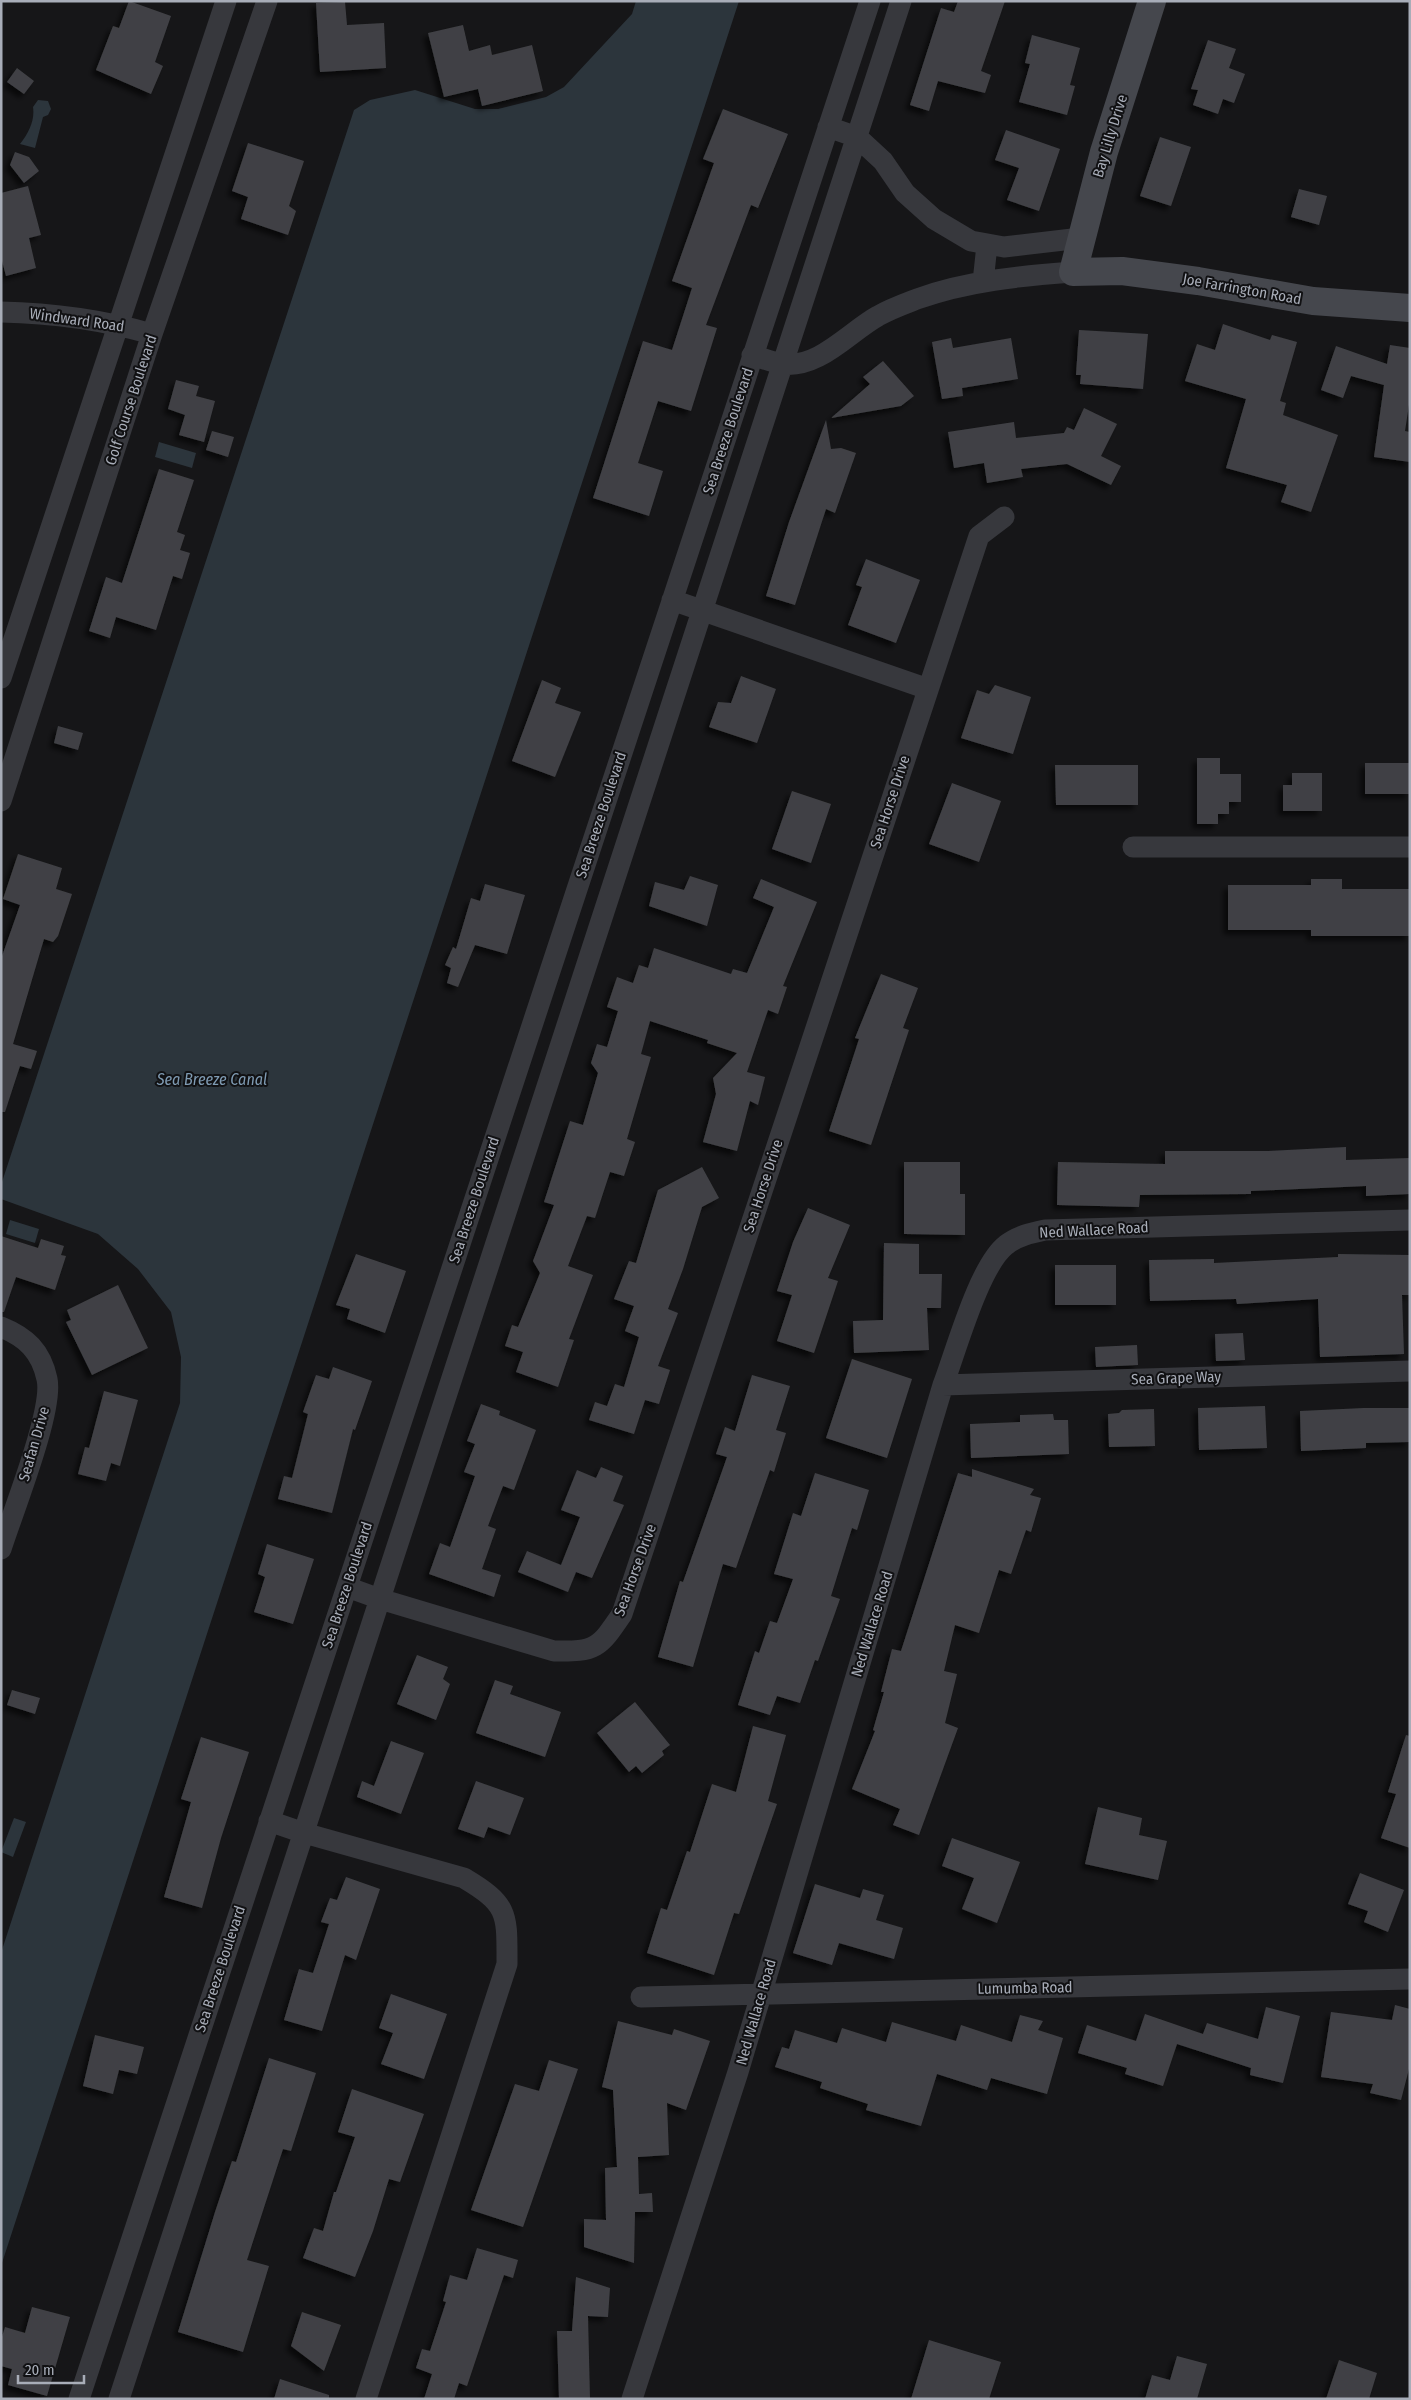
<svg xmlns="http://www.w3.org/2000/svg" width="1411" height="2400" font-family="'Fira Sans Condensed',sans-serif">
	<defs>
		<filter id="shadow"><feDropShadow dx="-4.5" dy="4.5" stdDeviation="2.5" flood-color="#0009"/></filter>
	</defs>
	<rect width="100%" height="100%" fill="#161618"/>
	<path fill="#2c353c" d="M636,1H739L1,2266V1953L180,1403L181,1357L171,1312L138,1269L98,1234L1,1199V1185L354,110L370,100L415,90L475,109H498L546,97L564,87L632,14Z
		M38,100L48,101L51,109L48,115L43,117L35,148L20,144C29,133 35,120 33,107Z
		M159,442L196,453L192,468L155,457Z
		M10,1220L39,1229L35,1243L6,1234Z
		M14,1818L26,1822L13,1857L1,1852Z"/>
	<path fill="#404145" filter="url(#shadow)" d="M129,1L171,16L155,62L163,66L151,94L96,70L113,26L119,28Z
		M958,1H1005L981,71L991,75L985,93L938,81L929,111L910,105L941,8L954,12Z
		M345,2L347,25L384,23L386,68L320,72L316,3Z
		M463,25L469,51L490,45L492,55L532,45L543,91L482,106L478,89L444,97L428,33Z
		M1032,35L1080,48L1070,85L1075,86L1067,115L1019,102L1030,64L1025,63Z
		M1208,40L1236,49L1229,68L1245,74L1234,103L1223,99L1218,114L1193,105L1198,90L1191,89Z
		M17,68L34,81L24,94L7,82Z
		M723,109L788,134L758,208L751,205L706,325L717,328L691,411L658,401L638,463L663,471L649,516L593,498L643,341L672,350L692,288L672,281L714,163L703,159Z
		M1006,130L1060,149L1039,211L1007,200L1019,168L995,160Z
		M1160,137L1191,147L1171,206L1140,196Z
		M248,143L304,161L289,206L296,211L288,235L241,219L248,197L232,191Z
		M15,152L29,157L39,171L24,183L10,165Z
		M28,186L41,235L29,238L36,268L6,276L1,257V193Z
		M1299,189L1327,196L1319,225L1291,217Z
		M1223,324L1270,340L1272,335L1297,342L1280,401L1286,403L1283,415L1338,435L1311,512L1281,502L1287,485L1226,468L1246,399L1185,381L1197,344L1215,350Z
		M1079,330L1148,334L1143,389L1080,384L1081,375H1076Z
		M951,338L953,348L1011,338L1018,379L962,388L963,396L942,399L932,342Z
		M1390,345L1410,348V398L1405,431L1410,432V462L1374,457L1384,385L1351,376L1343,398L1321,390L1336,346L1387,364Z
		M883,361L914,396L901,406L831,418L870,384L863,377Z
		M176,380L199,386L196,396L215,401L204,442L179,435L185,415L168,409Z
		M1084,408L1117,424L1101,456L1121,466L1111,485L1067,464L1021,469L1023,477L987,483L984,463L954,468L948,432L1014,422L1016,438L1064,433L1067,427L1074,430Z
		M826,420L831,449L841,448L856,453L835,513L826,509L795,605L766,596L789,522Z
		M212,431L234,437L228,457L206,450Z
		M159,469L194,480L177,532L185,535L180,550L190,553L182,579L173,576L156,630L116,617L110,638L89,631L106,577L122,583Z
		M866,559L920,580L896,643L848,625L862,587L856,585Z
		M741,676L776,689L757,743L709,727L718,702L731,703Z
		M542,680L561,688L555,703L581,712L555,777L512,761Z
		M995,685L1031,697L1013,754L961,738L977,690L989,694Z
		M58,726L83,733L78,750L54,743Z
		M1197,758H1220V774H1241V802H1229V814H1218V824H1197Z
		M1365,763H1410V794H1365Z
		M1055,765H1138V805H1056Z
		M1292,773H1322V811H1283V785H1292Z
		M952,783L1001,801L979,862L929,844Z
		M792,791L831,804L811,863L772,849Z
		M18,854L62,868L56,889L72,894L58,936L53,942L44,939L13,1044L37,1051L31,1069L20,1066L5,1112H1V959L20,905L3,899Z
		M690,876L718,885L707,926L649,906L655,882L684,890Z
		M761,879L817,902L783,986L787,987L778,1014L768,1010L747,1072L765,1077L758,1105L750,1101L737,1151L703,1142L716,1094L713,1078L737,1053L707,1043L708,1040L650,1021L641,1054L651,1057L627,1139L635,1142L624,1176L610,1172L595,1218L587,1216L568,1266L593,1275L569,1339L574,1340L558,1387L516,1372L523,1352L505,1346L512,1325L518,1327L540,1273L533,1261L554,1205L544,1202L570,1121L583,1125L598,1073L591,1063L597,1044L607,1047L618,1011L607,1007L617,977L633,983L639,965L648,968L654,948L731,974L733,969L747,973L774,907L753,898Z
		M1311,879H1342V889H1410V936H1311V930H1228V885H1311Z
		M485,884L525,895L507,954L475,945L458,987L447,983L451,968L445,965L453,947L456,949L471,898L480,901Z
		M881,974L918,988L903,1028L909,1030L871,1145L829,1131L859,1039L855,1038Z
		M1346,1147V1160L1410,1158V1194L1366,1196V1186L1251,1191V1194L1140,1195L1139,1207L1057,1205L1058,1162L1165,1164V1151H1268Z
		M904,1162H960V1194H965V1235L904,1234Z
		M702,1167L719,1198L702,1207L683,1269L668,1309L678,1313L658,1366L670,1370L659,1404L645,1400L634,1434L589,1420L595,1402L607,1406L615,1384L624,1387L639,1337L625,1331L634,1306L614,1299L629,1261L636,1263L658,1190Z
		M808,1208L850,1225L828,1278L838,1281L814,1353L777,1341L792,1295L777,1291L793,1242Z
		M1,1236L38,1248L41,1239L64,1246L61,1255L66,1256L55,1290L16,1277L4,1312H1Z
		M884,1243L919,1244V1274H942L941,1308H927L929,1350L854,1353L853,1321L883,1320Z
		M356,1254L406,1271L385,1333L347,1319L350,1309L336,1305Z
		M1338,1254L1410,1255V1295H1402L1404,1354L1320,1357L1318,1299L1237,1304L1236,1299L1150,1301L1149,1260L1214,1259V1263L1338,1257Z
		M1055,1265H1116V1305H1055Z
		M118,1285L148,1348L92,1375L66,1322L71,1320L67,1310Z
		M1243,1333L1245,1360L1216,1361L1215,1334Z
		M1137,1345L1138,1365L1096,1367L1095,1347Z
		M852,1359L912,1379L887,1458L826,1438Z
		M333,1367L372,1381L355,1430L353,1429L332,1513L278,1499L284,1476L292,1478L308,1414L303,1412L316,1375L329,1379Z
		M752,1375L790,1386L776,1430L786,1433L774,1472L770,1470L736,1568L723,1564L693,1667L658,1657L680,1581L683,1582L727,1457L716,1454L725,1427L735,1431Z
		M104,1391L138,1400L120,1466L111,1463L106,1481L78,1474L85,1447L89,1448Z
		M481,1404L500,1411L499,1415L536,1430L514,1490L503,1486L488,1526L496,1529L482,1569L501,1575L494,1597L429,1574L440,1543L450,1547L475,1476L464,1472L475,1444L467,1441Z
		M1265,1406L1267,1448L1199,1450L1198,1408Z
		M1364,1408H1410V1442L1366,1443V1448L1301,1451L1300,1411Z
		M1154,1409L1155,1446L1109,1447L1108,1414L1119,1413L1122,1410Z
		M1053,1414L1054,1420H1068L1069,1454L971,1458L970,1424L1020,1422V1415Z
		M601,1467L623,1476L613,1501L624,1505L592,1578L576,1572L568,1592L518,1572L527,1551L561,1565L580,1517L561,1510L577,1470L596,1478Z
		M972,1469L1034,1489L1030,1495L1041,1498L1031,1532L1026,1530L1011,1574L999,1570L979,1633L955,1625L944,1671L957,1674L945,1723L958,1728L919,1835L893,1825L900,1809L852,1789L875,1731L873,1730L884,1692H881L892,1649L901,1651L958,1473L972,1477Z
		M815,1473L869,1490L857,1530L852,1528L831,1596L840,1599L818,1661L815,1660L800,1703L777,1696L770,1715L738,1705L755,1651L759,1653L770,1621L777,1623L793,1579L774,1574L793,1513L801,1516Z
		M267,1544L314,1559L293,1624L254,1612L265,1577L258,1574Z
		M417,1655L448,1667L443,1679L450,1684L436,1720L397,1704Z
		M495,1680L513,1686L510,1694L561,1712L545,1757L476,1733Z
		M12,1690L40,1698L35,1714L7,1705Z
		M635,1702L670,1745L662,1751L664,1755L642,1773L636,1766L629,1772L597,1733Z
		M753,1726L786,1735L768,1801L777,1804L739,1914L734,1913L714,1975L647,1953L661,1908L667,1910L687,1851L690,1852L712,1784L736,1792Z
		M1406,1735L1410,1736V1848L1381,1838L1396,1794L1388,1792Z
		M201,1737L249,1752L221,1838L202,1908L164,1897L191,1802L181,1799Z
		M391,1741L424,1753L401,1814L357,1797L362,1781L374,1786Z
		M476,1781L524,1798L510,1835L488,1827L484,1838L458,1829Z
		M1098,1807L1142,1818L1139,1835L1167,1841L1158,1880L1085,1864Z
		M952,1838L1020,1862L997,1923L962,1909L974,1878L942,1866Z
		M1360,1873L1404,1890L1388,1932L1364,1922L1368,1911L1348,1904Z
		M346,1877L380,1889L356,1960L345,1955L322,2031L284,2020L299,1969L313,1973L329,1924L321,1922L330,1898L337,1900Z
		M815,1884L860,1898L863,1889L884,1895L876,1920L903,1928L894,1959L839,1943L832,1965L793,1953Z
		M391,1994L447,2014L424,2079L381,2064L393,2033L379,2028Z
		M1395,2005L1410,2009V2065L1401,2100L1370,2093L1373,2084L1321,2077L1331,2012L1392,2020Z
		M1266,2007L1300,2016L1283,2083L1250,2075L1251,2068L1177,2044L1163,2086L1125,2074L1127,2068L1078,2053L1087,2025L1136,2041L1145,2014L1203,2034L1207,2023L1258,2039Z
		M1020,2015L1043,2021L1038,2030L1063,2038L1047,2094L991,2078L987,2090L937,2074L921,2126L866,2110L868,2104L820,2088L822,2082L775,2067L782,2047L789,2049L795,2030L837,2043L842,2028L886,2042L892,2022L956,2041L961,2025L1012,2042Z
		M618,2021L672,2035L674,2029L710,2041L686,2110L667,2103L669,2155L638,2157L639,2194L652,2193L653,2212H635L634,2263L584,2247V2219L606,2220L605,2168L617,2167L613,2090L602,2087Z
		M95,2035L144,2047L137,2074L119,2070L113,2094L83,2086Z
		M269,2058L316,2073L291,2151L283,2149L247,2260L269,2266L243,2352L178,2332L215,2212L232,2161L236,2162Z
		M549,2060L578,2069L523,2227L471,2210L515,2084L539,2091Z
		M352,2089L424,2114L400,2182L389,2179L373,2231L355,2277L303,2258L314,2228L323,2231L334,2192H336L355,2137L338,2132Z
		M477,2248L518,2260L513,2278L504,2275L467,2386L459,2383L454,2399H424L432,2374L416,2368L422,2349L430,2351L446,2302L443,2301L450,2275L467,2280Z
		M576,2277L610,2288L608,2317L588,2316L590,2399H559L557,2331H572Z
		M32,2307L70,2317L47,2396L8,2385L12,2369L1,2366V2340L5,2327L25,2333Z
		M302,2312L341,2325L324,2371L291,2346Z
		M929,2340L1001,2362L989,2399H911Z
		M1177,2356L1207,2364L1197,2399H1145L1152,2375L1170,2380Z
		M1339,2360L1377,2373L1369,2399H1326Z
		M280,2379L329,2395V2399H274Z"/>
	<g fill="none" stroke-linecap="round" stroke-linejoin="round">
		<path stroke="#37383d" stroke-width="21" d="M828,127L857,137L883,161L905,193L934,219L971,241L1004,247L1081,238
			M983,282L987,245
			M1,312C52,313 103,320 152,334
			M752,355C762,358 772,362 782,364C819,369 849,332 878,316C890,309 904,304 917,299C967,281 1020,276 1073,272
			M672,600L928,689
			M1,678L226,1
			M1,801L152,334L267,1
			M1133,847H1410
			M1,1327C26,1337 41,1351 47,1379C54,1410 12,1514 1,1549
			M943,1385L1410,1371
			M347,1587L380,1599L554,1651C596,1652 599,1648 622,1614L979,536L1004,517
			M269,1821L304,1833L464,1878C509,1905 507,1913 507,1964L366,2399
			M641,1997L1410,1979
			M79,2399L870,1
			M119,2399L901,1
			M632,2399L738,2072L943,1385C956,1351 979,1266 1006,1245C1017,1236 1031,1233 1045,1230L1410,1220"/>
		<path stroke="#45474d" stroke-width="28" d="M1152,1L1104,152L1073,272L1122,271L1198,281L1313,301L1410,308"/>
	</g>
	<g text-anchor="middle" dominant-baseline="central" stroke-width="4" stroke-linejoin="round" paint-order="stroke">
		<g font-size="15" fill="#a8adb8" stroke="#111113">
			<text transform="translate(1110 136) rotate(-73)">Bay Lilly Drive</text>
			<text transform="translate(1242 289) rotate(10)">Joe Farrington Road</text>
			<text transform="translate(77 320) rotate(8)">Windward Road</text>
			<text transform="translate(131 400) rotate(-72)">Golf Course Boulevard</text>
			<text transform="translate(728 431) rotate(-72)">Sea Breeze Boulevard</text>
			<text transform="translate(890 802) rotate(-72)">Sea Horse Drive</text>
			<text transform="translate(601 815) rotate(-72)">Sea Breeze Boulevard</text>
			<text transform="translate(763 1186) rotate(-72)">Sea Horse Drive</text>
			<text transform="translate(474 1200) rotate(-72)">Sea Breeze Boulevard</text>
			<text transform="translate(1094 1230) rotate(-3)">Ned Wallace Road</text>
			<text transform="translate(1176 1378) rotate(-2)">Sea Grape Way</text>
			<text transform="translate(34 1444) rotate(-74)">Seafan Drive</text>
			<text transform="translate(635 1570) rotate(-70)">Sea Horse Drive</text>
			<text transform="translate(347 1585) rotate(-72)">Sea Breeze Boulevard</text>
			<text transform="translate(872 1624) rotate(-73)">Ned Wallace Road</text>
			<text transform="translate(220 1969) rotate(-72)">Sea Breeze Boulevard</text>
			<text transform="translate(1025 1988) rotate(-1)">Lumumba Road</text>
			<text transform="translate(756 2012) rotate(-74)">Ned Wallace Road</text>
		</g>
		<g font-size="16" font-style="italic" fill="#7f9bb3" stroke="#111113">
			<text x="212" y="1079">Sea Breeze Canal</text>
		</g>
	</g>
	<rect width="1411" height="2400" fill="none" stroke="#a8adb8" stroke-width="5"/>
	<path d="M18 2375v8h66v-8" fill="none" stroke="#a8adb8" stroke-width="2.5"/>
	<text x="25" y="2375" font-size="15" fill="#a8adb8" stroke="#111113" stroke-width="4" paint-order="stroke">20 m</text>
</svg>
